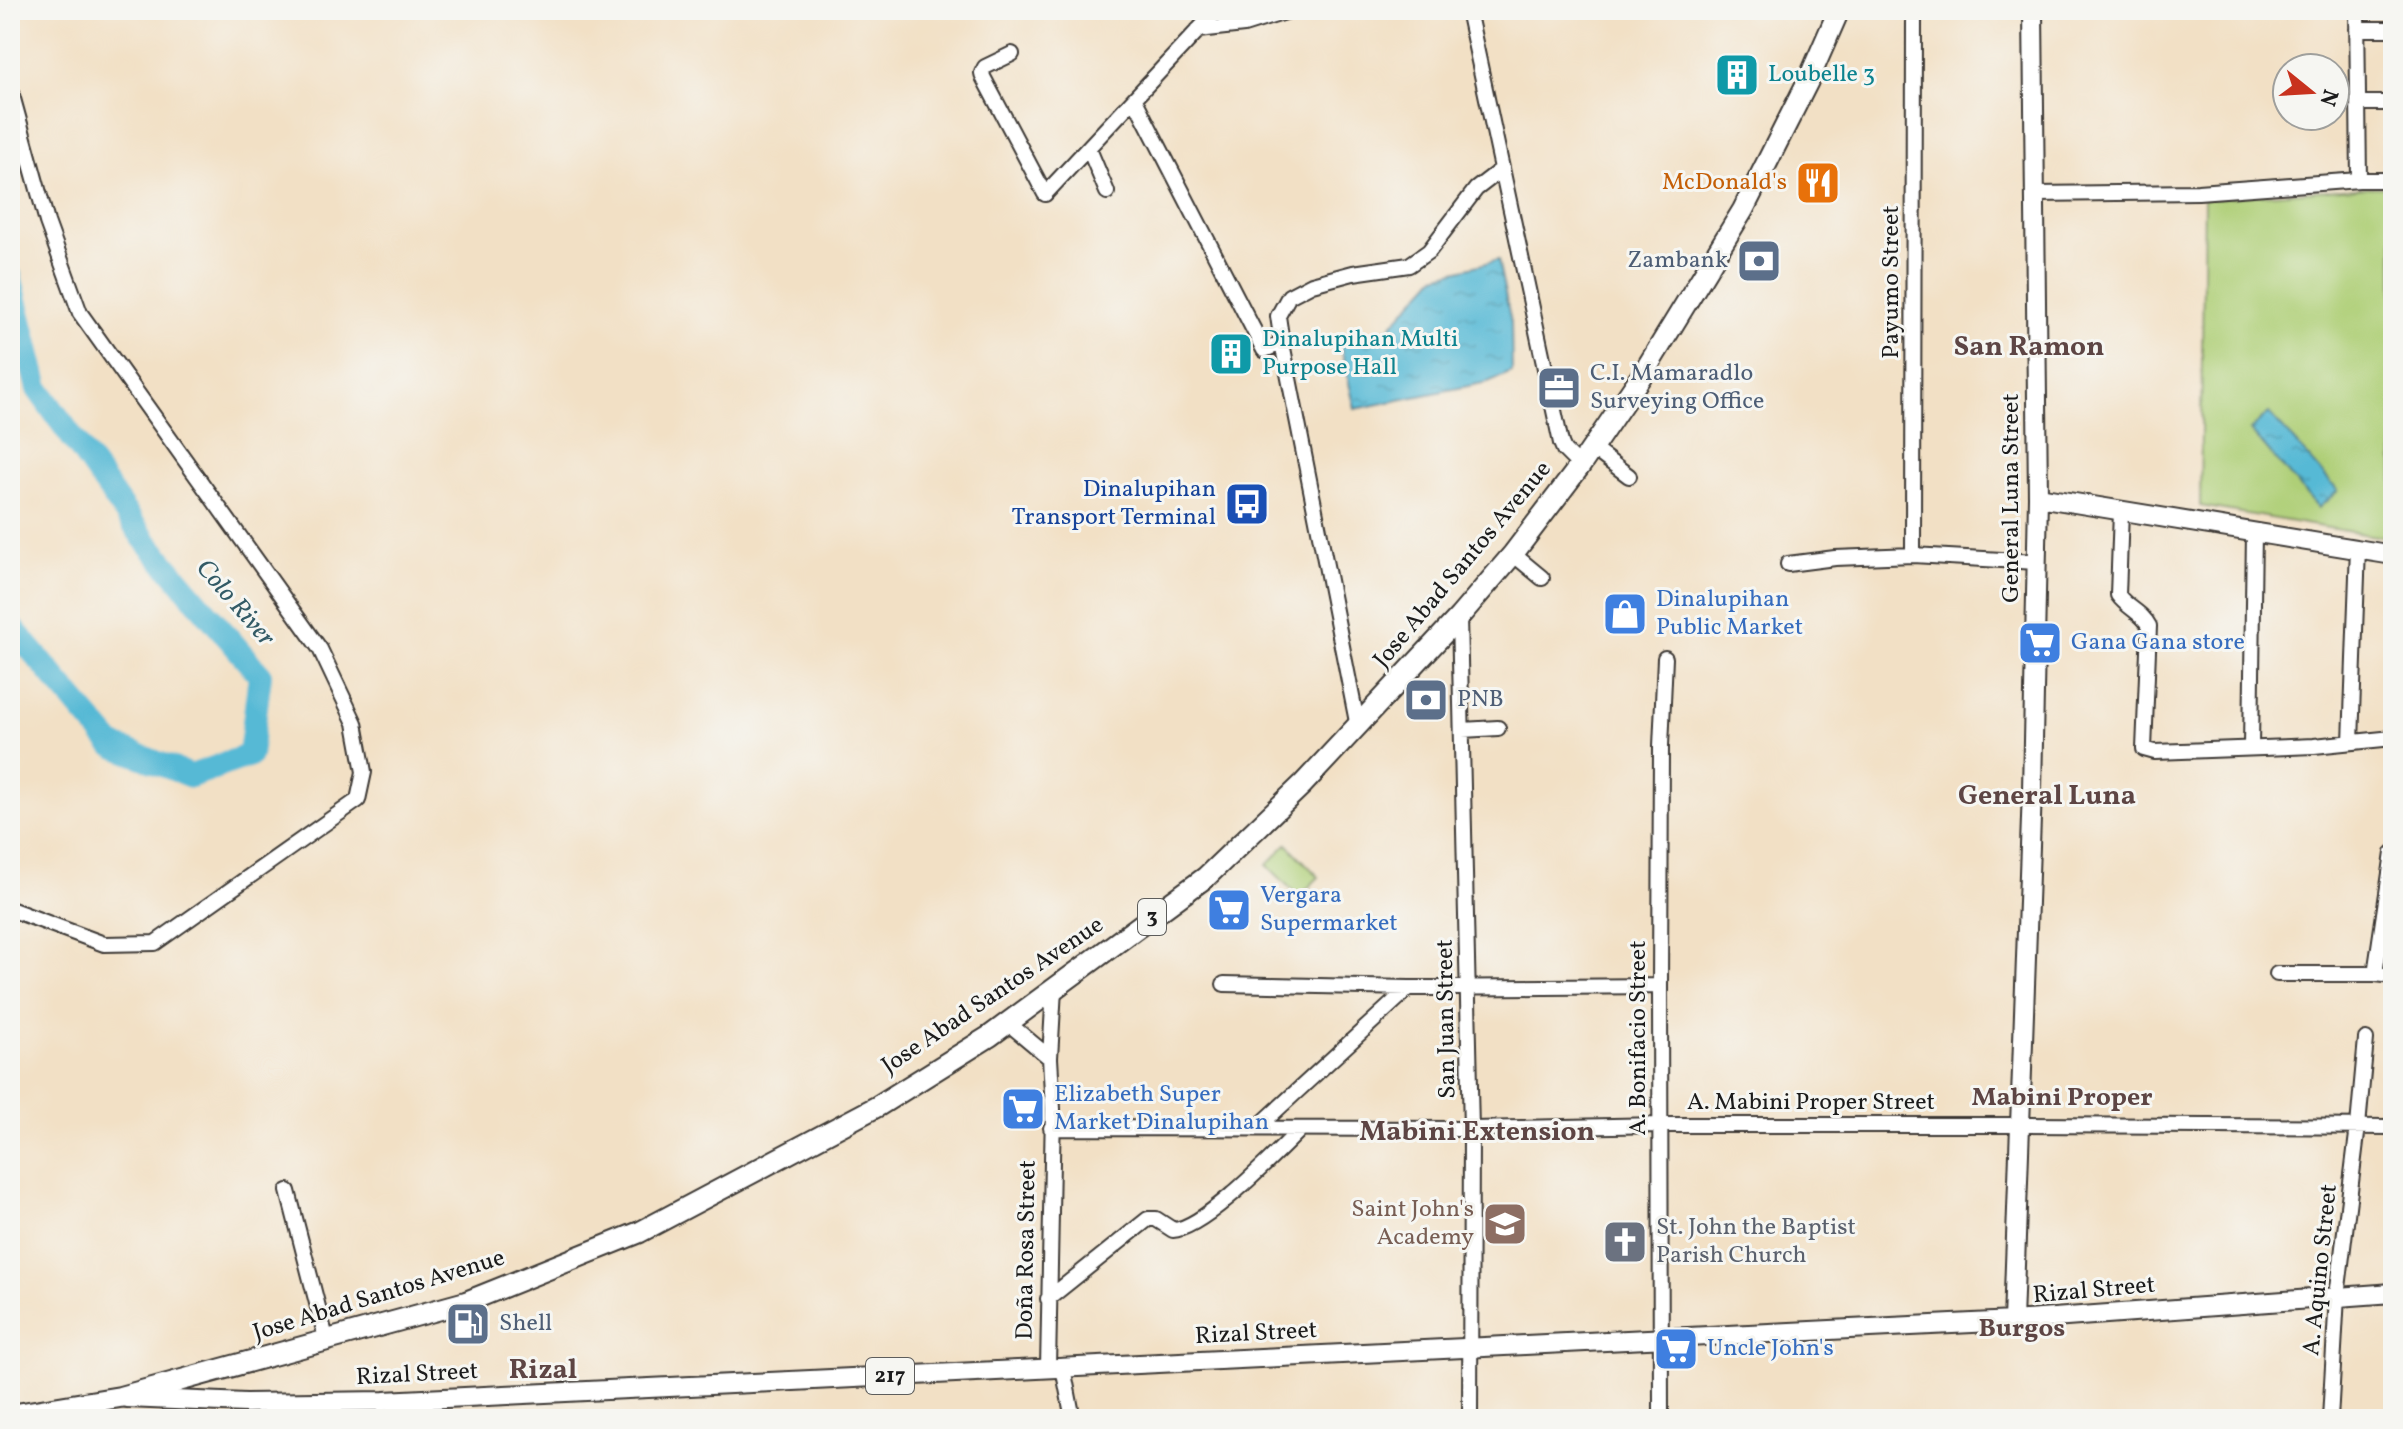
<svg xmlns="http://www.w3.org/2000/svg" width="2403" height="1429" font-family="Vollkorn,serif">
	<defs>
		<pattern id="water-ripples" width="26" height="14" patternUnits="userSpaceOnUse" patternTransform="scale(2)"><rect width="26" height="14" fill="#56b9d5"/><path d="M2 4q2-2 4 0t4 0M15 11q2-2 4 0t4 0" fill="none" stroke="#4a9eb6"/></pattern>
	</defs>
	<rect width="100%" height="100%" fill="#f6f6f2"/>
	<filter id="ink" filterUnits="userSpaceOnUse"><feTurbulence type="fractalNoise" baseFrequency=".0125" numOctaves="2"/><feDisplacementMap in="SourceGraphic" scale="16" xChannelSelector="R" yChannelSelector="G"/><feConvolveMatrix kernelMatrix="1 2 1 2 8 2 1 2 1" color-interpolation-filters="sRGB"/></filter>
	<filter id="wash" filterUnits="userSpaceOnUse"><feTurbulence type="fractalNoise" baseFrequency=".006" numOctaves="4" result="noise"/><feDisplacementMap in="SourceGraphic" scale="32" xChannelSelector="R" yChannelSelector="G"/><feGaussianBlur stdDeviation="1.8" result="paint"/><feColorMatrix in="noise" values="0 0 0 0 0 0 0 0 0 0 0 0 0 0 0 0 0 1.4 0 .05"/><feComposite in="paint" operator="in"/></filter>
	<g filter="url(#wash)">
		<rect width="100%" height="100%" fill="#f2e0c5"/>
		<path fill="#afcf77" stroke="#66764a" stroke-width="2" d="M2369,187L2393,188V539L2200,506L2204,199Z
			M1287,844L1319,877L1299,897L1267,865Z"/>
		<path fill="url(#water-ripples)" stroke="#396a78" stroke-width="2" d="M1498,260L1511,322L1512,372L1488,382L1355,409L1340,344L1389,328L1436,276Z
			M2269,413L2338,491L2318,508L2250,430Z"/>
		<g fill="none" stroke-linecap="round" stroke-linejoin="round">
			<path stroke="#56b9d5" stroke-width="24" d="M10,276L38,389L144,539L260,675L250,755L191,776L112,745L10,625"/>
		</g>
	</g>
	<g filter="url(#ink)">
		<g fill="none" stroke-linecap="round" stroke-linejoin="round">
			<g stroke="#3c3935" stroke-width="18">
				<path id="minor" d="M1468,10L1561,443L1564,450L1580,466
					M2357,10L2359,180
					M10,17L11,10
					M2357,29H2393
					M1198,30L1244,25L1292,10
					M1012,54L985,67L982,73L983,77L1045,194L1217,10
					M10,88L47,222L80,313L320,649L355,723L364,772L358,800L155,943L104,944L10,909
					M1135,100L1264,350L1282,343L1358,727
					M2358,103H2393
					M1089,149L1107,192
					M2035,194L2198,192L2359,180H2393
					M1282,343L1278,316L1289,296L1312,284L1353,273L1409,265L1429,251L1476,189L1502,169
					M1592,448L1629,476
					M2121,511L2118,595C2127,608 2143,613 2149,626L2144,749L2155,752L2314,746L2393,738
					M1513,554L1542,578
					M1913,555L1914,10
					M1788,564L1835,558L1913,555L2037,562
					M1459,617L1471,1129L1470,1419
					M1462,730L1498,728
					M2351,742L2358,548
					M2251,747L2254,532
					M2277,974H2375L2393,976
					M2375,974L2393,853
					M1224,984L1409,988L1660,986
					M1008,1023L1050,1058
					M1051,1128L1471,1129L1661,1125H2022L2393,1127
					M1257,1128L1409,988
					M288,1191L327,1342
					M1048,1299L1148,1219H1156L1173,1230C1204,1229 1277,1152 1301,1129
					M1048,1368L1053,1109L1050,1058L1054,989
					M1063,1368L1073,1419
					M1661,1419L1660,986L1661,746L1665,658
					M2330,1419L2337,1296L2358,1126L2366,1039"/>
			</g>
			<g stroke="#3c3935" stroke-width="22">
				<path id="major" d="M2038,497L2393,555
					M2013,1321L2032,790L2038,497L2033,10
					M127,1398L246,1403L384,1401L2013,1321L2393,1293"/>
			</g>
			<g stroke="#3c3935" stroke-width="24">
				<path id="highway" d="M10,1415L120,1397L466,1302L640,1232L878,1106L990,1036L1206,877L1303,784L1459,617L1513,554L1580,466L1644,372L1743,210L1808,81L1839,10"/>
			</g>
			<use href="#minor" stroke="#fff" stroke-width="14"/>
			<use href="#major" stroke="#fff" stroke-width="18"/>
			<use href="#highway" stroke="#fff" stroke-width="20"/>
		</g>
	</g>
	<defs>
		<g id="building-square" transform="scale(2.3)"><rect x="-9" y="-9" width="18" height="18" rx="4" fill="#0f9aa8" stroke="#f6f6f2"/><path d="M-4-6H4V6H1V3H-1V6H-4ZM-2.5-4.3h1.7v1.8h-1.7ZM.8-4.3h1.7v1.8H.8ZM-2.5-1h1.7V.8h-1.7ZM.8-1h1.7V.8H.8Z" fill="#fff"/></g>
		<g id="restaurant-square" transform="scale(2.3)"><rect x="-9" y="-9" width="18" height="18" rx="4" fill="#e8710a" stroke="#f6f6f2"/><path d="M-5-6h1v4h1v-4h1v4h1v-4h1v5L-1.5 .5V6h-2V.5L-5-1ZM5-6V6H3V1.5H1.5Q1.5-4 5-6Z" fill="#fff"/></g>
		<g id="bank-square" transform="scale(2.3)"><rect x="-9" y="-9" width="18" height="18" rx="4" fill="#5c6f8a" stroke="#f6f6f2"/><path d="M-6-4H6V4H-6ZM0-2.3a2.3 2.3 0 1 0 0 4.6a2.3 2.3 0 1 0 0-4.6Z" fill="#fff"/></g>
		<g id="office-square" transform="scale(2.3)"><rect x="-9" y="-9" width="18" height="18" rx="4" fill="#5c6f8a" stroke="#f6f6f2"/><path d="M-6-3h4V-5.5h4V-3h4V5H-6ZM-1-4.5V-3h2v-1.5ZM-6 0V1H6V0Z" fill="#fff"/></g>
		<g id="bus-square" transform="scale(2.3)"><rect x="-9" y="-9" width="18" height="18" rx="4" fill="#1a4fb4" stroke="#f6f6f2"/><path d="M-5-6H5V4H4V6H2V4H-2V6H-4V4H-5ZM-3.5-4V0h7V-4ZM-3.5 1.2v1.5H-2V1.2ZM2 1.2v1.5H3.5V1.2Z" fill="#fff"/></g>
		<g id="shop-square" transform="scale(2.3)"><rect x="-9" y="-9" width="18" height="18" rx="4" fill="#3f7fe0" stroke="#f6f6f2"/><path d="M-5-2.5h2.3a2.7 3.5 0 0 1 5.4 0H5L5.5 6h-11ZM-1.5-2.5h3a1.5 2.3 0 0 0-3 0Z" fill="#fff"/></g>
		<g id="supermarket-square" transform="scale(2.3)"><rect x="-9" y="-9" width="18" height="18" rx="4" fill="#3f7fe0" stroke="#f6f6f2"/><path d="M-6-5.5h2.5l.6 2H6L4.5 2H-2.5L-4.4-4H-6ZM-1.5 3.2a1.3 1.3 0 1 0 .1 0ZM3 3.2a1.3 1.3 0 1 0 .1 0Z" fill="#fff"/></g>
		<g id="school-square" transform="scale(2.3)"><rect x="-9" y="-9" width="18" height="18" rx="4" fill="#8d6e63" stroke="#f6f6f2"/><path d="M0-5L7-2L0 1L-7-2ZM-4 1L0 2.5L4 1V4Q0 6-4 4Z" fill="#fff"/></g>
		<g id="church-square" transform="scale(2.3)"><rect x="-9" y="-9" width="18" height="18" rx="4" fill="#6b7280" stroke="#f6f6f2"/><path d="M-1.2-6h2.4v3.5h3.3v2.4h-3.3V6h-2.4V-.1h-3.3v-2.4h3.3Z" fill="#fff"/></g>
		<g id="fuel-square" transform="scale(2.3)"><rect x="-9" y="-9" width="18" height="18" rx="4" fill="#5c6f8a" stroke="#f6f6f2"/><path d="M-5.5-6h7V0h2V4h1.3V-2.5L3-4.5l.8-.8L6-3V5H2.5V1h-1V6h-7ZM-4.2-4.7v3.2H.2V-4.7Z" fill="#fff"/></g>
	</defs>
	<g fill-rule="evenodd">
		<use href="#building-square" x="1737" y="75"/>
		<use href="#restaurant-square" x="1818" y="183"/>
		<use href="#bank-square" x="1759" y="261"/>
		<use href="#building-square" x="1231" y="354"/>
		<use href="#office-square" x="1559" y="388"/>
		<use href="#bus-square" x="1247" y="504"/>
		<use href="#shop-square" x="1625" y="614"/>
		<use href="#supermarket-square" x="2040" y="643"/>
		<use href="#bank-square" x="1426" y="700"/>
		<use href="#supermarket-square" x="1229" y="910"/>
		<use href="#supermarket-square" x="1023" y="1109"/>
		<use href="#school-square" x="1505" y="1224"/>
		<use href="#church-square" x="1625" y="1242"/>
		<use href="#fuel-square" x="468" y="1324"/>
		<use href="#supermarket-square" x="1676" y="1349"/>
	</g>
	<g text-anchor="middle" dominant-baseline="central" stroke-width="6" stroke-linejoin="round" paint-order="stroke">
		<g fill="#f6f6f2" stroke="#5d5d5c" stroke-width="2">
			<rect x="1138" y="899" width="28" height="36" rx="6"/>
			<rect x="866" y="1358" width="48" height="36" rx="6"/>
		</g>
		<g font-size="22" font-weight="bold" fill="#1c1c1c">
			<text x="1152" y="917">3</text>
			<text x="890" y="1376">217</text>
		</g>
		<g font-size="24" fill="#0d838f" stroke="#f6f6f2" text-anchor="start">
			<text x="1768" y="75">Loubelle 3</text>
			<text x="1262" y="340">Dinalupihan Multi<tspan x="1262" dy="28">Purpose Hall</tspan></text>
		</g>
		<g font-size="24" fill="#c56008" stroke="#f6f6f2" text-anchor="end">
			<text x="1787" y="183">McDonald's</text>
		</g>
		<g font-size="24" fill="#4e5e75" stroke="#f6f6f2" text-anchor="start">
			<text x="1728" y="261" text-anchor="end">Zambank</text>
			<text x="1590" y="374">C.I. Mamaradlo<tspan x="1590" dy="28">Surveying Office</tspan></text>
			<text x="1457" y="700">PNB</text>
			<text x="499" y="1324">Shell</text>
		</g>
		<g font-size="24" fill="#1c1c1c" stroke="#f6f6f2">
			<text transform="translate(1892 282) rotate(-90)">Payumo Street</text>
			<text transform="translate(2012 498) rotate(-90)">General Luna Street</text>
			<text transform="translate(1463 565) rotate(-50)">Jose Abad Santos Avenue</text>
			<text transform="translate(993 996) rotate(-34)">Jose Abad Santos Avenue</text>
			<text transform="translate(1447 1019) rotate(-91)">San Juan Street</text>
			<text transform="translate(1639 1038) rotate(-90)">A. Bonifacio Street</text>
			<text x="1811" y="1103">A. Mabini Proper Street</text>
			<text transform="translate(1027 1250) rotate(-89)">Doña Rosa Street</text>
			<text transform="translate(2321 1270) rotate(-84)">A. Aquino Street</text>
			<text transform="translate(2094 1291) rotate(-5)">Rizal Street</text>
			<text transform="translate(379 1296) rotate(-17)">Jose Abad Santos Avenue</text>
			<text transform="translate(1256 1334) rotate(-3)">Rizal Street</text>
			<text transform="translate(417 1375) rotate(-3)">Rizal Street</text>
		</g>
		<g font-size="24" fill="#164399" stroke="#f6f6f2" text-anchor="end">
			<text x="1216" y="490">Dinalupihan<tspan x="1216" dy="28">Transport Terminal</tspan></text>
		</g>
		<g font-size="24" fill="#366cbe" stroke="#f6f6f2" text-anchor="start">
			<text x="1656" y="600">Dinalupihan<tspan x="1656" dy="28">Public Market</tspan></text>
			<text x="2071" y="643">Gana Gana store</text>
			<text x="1260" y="896">Vergara<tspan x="1260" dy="28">Supermarket</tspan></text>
			<text x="1054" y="1095">Elizabeth Super<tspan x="1054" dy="28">Market Dinalupihan</tspan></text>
			<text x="1707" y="1349">Uncle John's</text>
		</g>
		<g font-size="24" fill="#785e54" stroke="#f6f6f2" text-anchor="end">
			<text x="1474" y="1210">Saint John's<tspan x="1474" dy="28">Academy</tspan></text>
		</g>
		<g font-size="24" fill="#5b616d" stroke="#f6f6f2" text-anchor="start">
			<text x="1656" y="1228">St. John the Baptist<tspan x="1656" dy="28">Parish Church</tspan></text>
		</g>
		<g font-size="26" font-style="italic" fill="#335b66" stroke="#f6f6f2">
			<text transform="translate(235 603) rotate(49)">Colo River</text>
		</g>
		<g font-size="26" font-weight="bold" fill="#5d4544" stroke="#f6f6f2">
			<text x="2062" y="1098">Mabini Proper</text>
			<text x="2022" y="1329">Burgos</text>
		</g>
		<g font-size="28" font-weight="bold" fill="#5d4544" stroke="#f6f6f2">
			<text x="2029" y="347">San Ramon</text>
			<text x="2047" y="796">General Luna</text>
			<text x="1477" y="1132">Mabini Extension</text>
			<text x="543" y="1370">Rizal</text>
		</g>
	</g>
	<rect width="2403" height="1429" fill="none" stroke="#f6f6f2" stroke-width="40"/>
	<g transform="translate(2311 92) rotate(108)"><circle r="38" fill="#f6f6f2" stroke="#9f9f9c" stroke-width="2"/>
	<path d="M0-6L14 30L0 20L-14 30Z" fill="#c8321e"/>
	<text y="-12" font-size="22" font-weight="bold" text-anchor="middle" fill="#1c1c1c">N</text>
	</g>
</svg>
